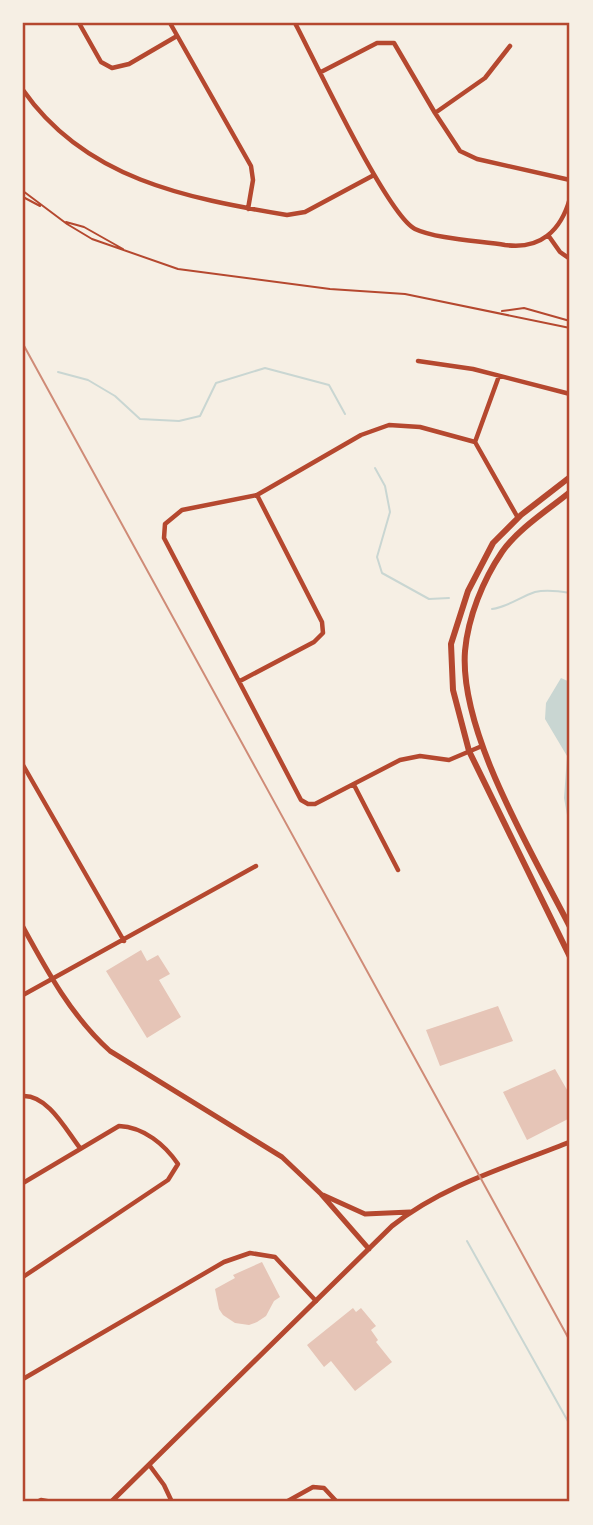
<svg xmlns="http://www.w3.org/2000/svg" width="593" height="1525" font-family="'Asap Condensed',sans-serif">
	<rect width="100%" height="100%" fill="#f6efe4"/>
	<path fill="#c9d6d2" d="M561,678L570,682V832L564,798L567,756L545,719L546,703Z"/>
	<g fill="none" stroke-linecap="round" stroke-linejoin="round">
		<path stroke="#c9d6d2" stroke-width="2" d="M58,372L88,380L115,396L140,419L179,421L200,416L216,383L265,368L329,385L345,414
			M375,468L385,486L390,512L377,557L382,573L429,599L449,598
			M492,609C508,607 520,597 535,592C547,589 559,591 570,593
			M467,1241L570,1425"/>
	</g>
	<path fill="#e6c5b7" d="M141,950L147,961L158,955L170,974L159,980L181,1017L147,1038L106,971Z
		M498,1006L513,1041L440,1066L426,1030Z
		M555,1069L570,1095V1118L527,1140L503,1092Z
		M262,1262L280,1297L274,1301L266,1316L257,1322L249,1325L235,1323L223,1315L219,1309L215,1289L235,1278L233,1275Z
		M353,1308L356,1312L361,1308L376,1326L371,1330L378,1340L376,1342L392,1362L355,1391L331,1361L324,1367L307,1345Z"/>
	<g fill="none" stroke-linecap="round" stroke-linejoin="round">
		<path stroke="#b5482f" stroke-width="2" d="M23,191L67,224L92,239L178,269L330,289L405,294L570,328
			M23,197L40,206
			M66,222L84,227L123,249
			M502,311L524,308L570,321"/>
		<path stroke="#b5482f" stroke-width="4.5" d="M79,23L101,62L112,68L129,64L177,36
			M170,23L251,166L253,180L248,209
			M295,23C314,59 387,215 415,229C436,239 481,241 505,245C540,250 561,231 570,198
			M321,72L377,43H394L435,113L460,151L477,159L570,180
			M23,90C85,179 186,198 287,215L305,212L374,175
			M435,113L485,78L510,46
			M548,235L560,252L570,259
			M418,361L473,369L570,394
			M475,442L499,376
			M240,681L314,642L323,633L322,622L257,495
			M482,746L449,760L420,756L400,760L315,804H308L301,800L164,538L165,524L182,510L257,495L361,435L389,425L420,427L475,442L518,518
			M23,765L124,941
			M354,785L398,870
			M23,995L256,866
			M23,1096C48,1095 66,1130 80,1148
			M23,1183L119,1126C144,1127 165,1145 178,1164L168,1180L23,1277
			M23,1379L224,1262L250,1253L275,1257L316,1301
			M150,1466L164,1485L172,1502
			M37,1502L41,1500L52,1502
			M286,1502L313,1487L324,1488L337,1502"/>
		<path stroke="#b5482f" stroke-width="5" d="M23,927C47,971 72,1017 110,1051L282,1157L321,1194L369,1249
			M323,1195L365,1214L410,1212
			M111,1502L392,1226C443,1185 510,1166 570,1142"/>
		<path stroke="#b5482f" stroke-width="6" d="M570,477L521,515L493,543L468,591L451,644L453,690L469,751L570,957
			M570,492C548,510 519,528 502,552C483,580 468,617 465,651C459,733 533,854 570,927"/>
		<path stroke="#cf8b77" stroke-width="2" d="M23,344L570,1341"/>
	</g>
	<rect width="593" height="1525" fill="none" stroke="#f6efe4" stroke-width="49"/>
	<rect x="24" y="24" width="544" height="1476" fill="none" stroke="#b5482f" stroke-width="2.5"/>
</svg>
